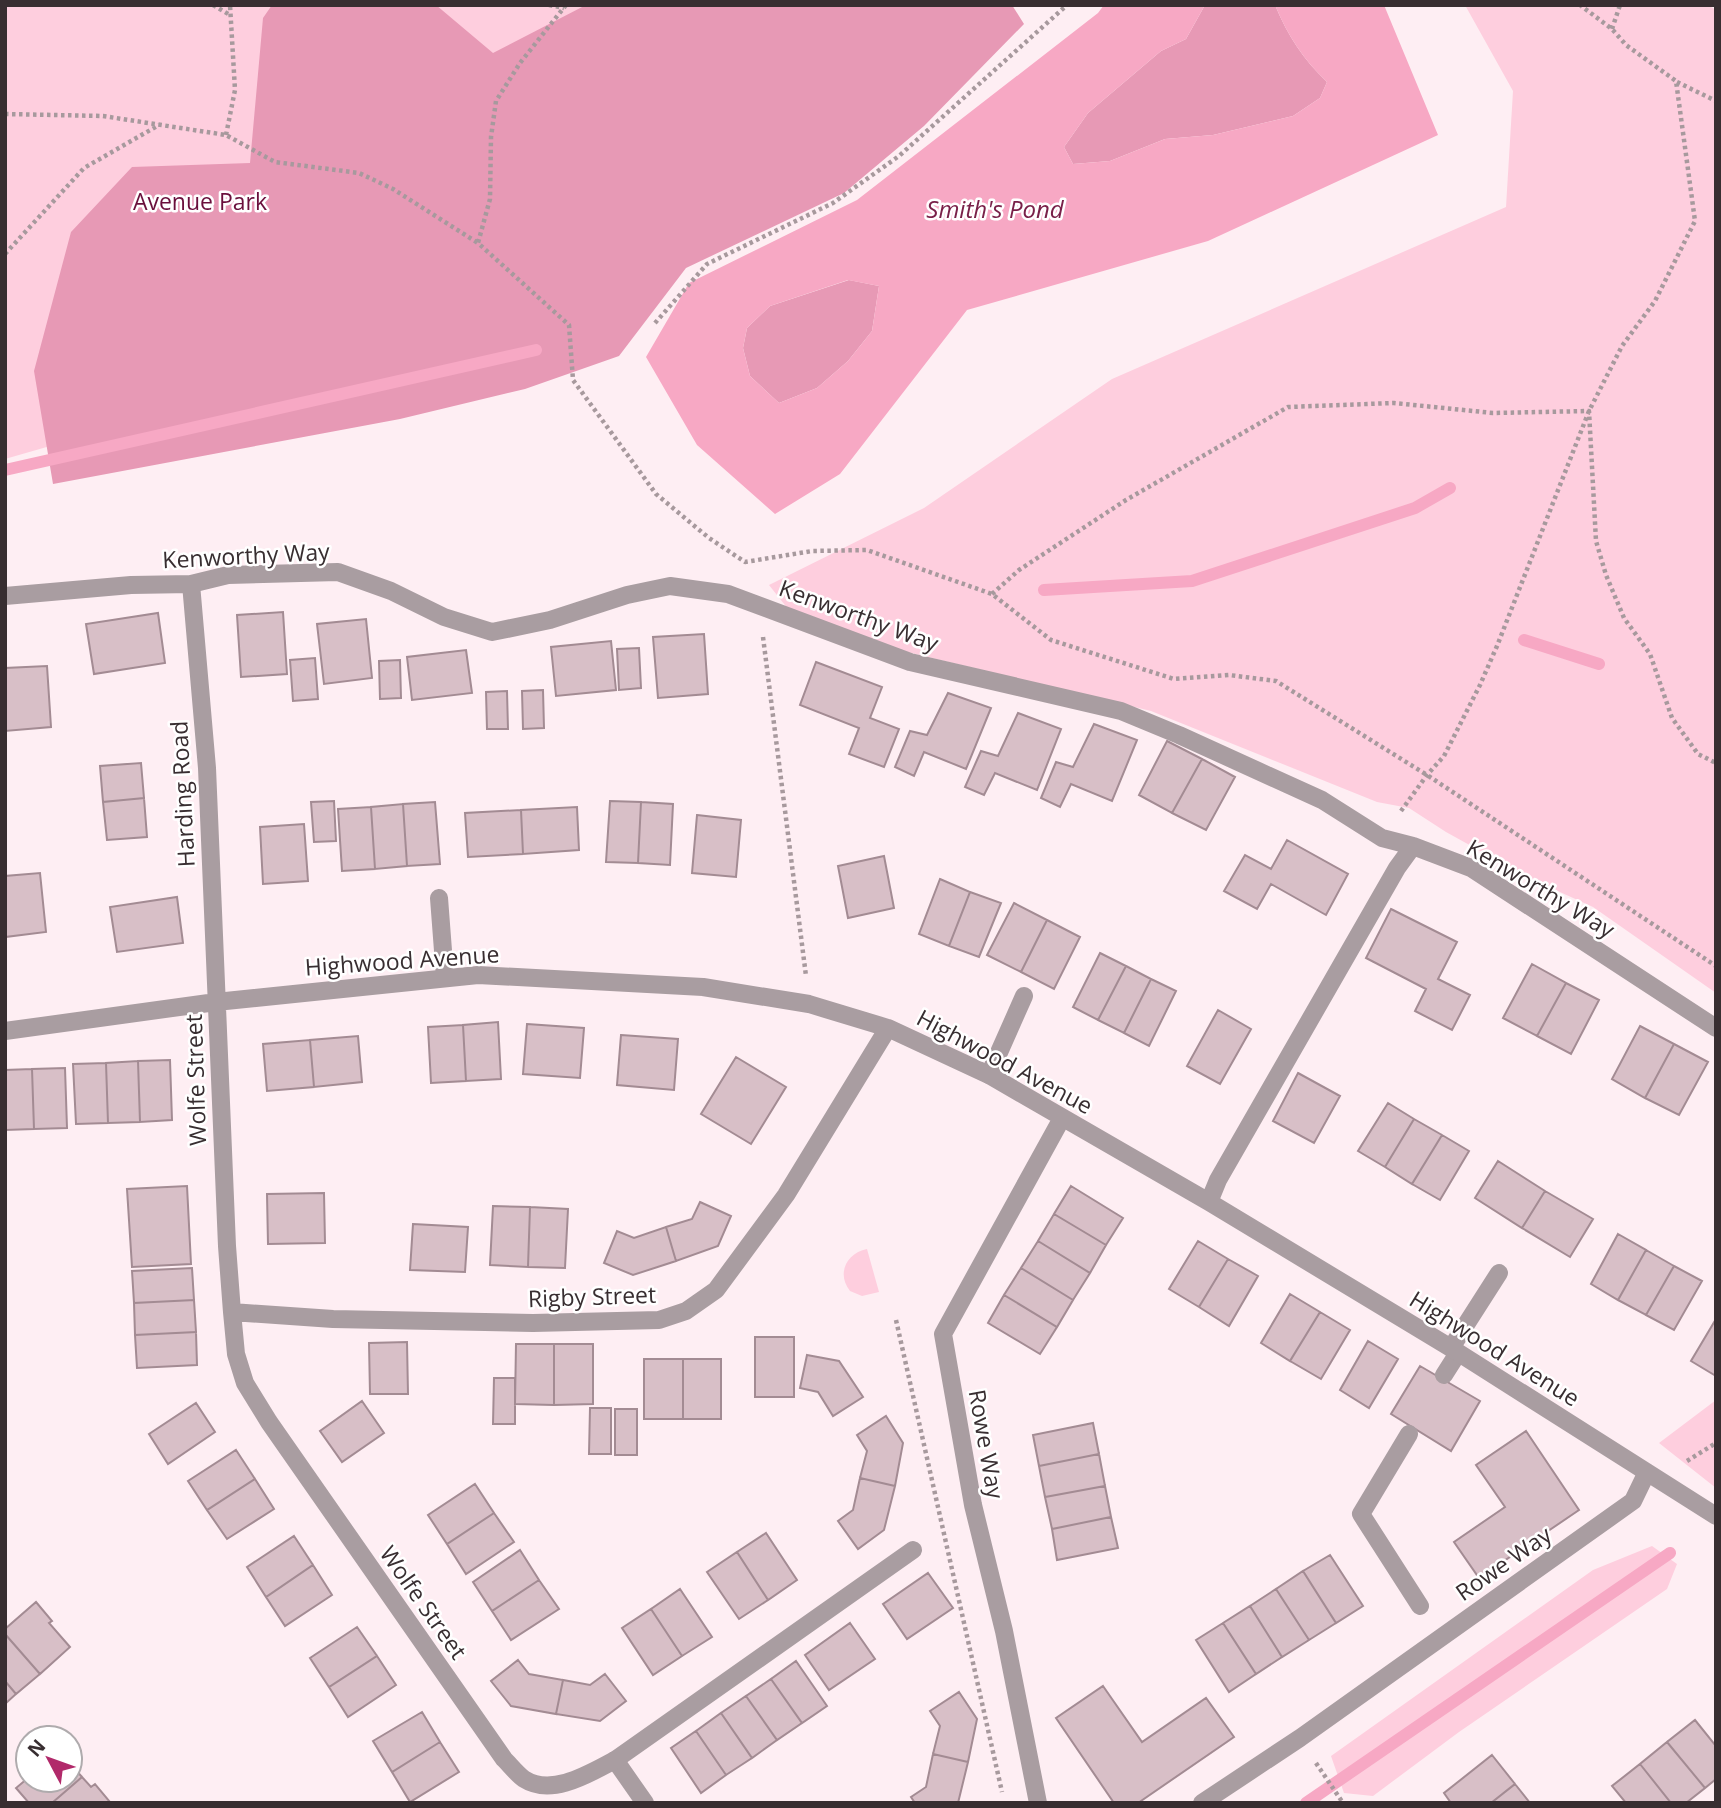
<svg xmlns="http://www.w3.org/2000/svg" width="1721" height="1808" font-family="'Open Sans',sans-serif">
	<rect width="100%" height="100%" fill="#feeef3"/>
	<path fill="#fecede" d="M5,5H953L516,312L5,459Z
		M1465,5H1708L1716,10V993L1593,907L1529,878L1446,832L1409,808L1377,802L1151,711L858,640L796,619L769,585L924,508L1112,379L1506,207L1513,91Z
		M867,1249L879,1292L862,1296L850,1291C836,1273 847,1253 867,1249Z
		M1716,1400V1488L1659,1443Z
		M1652,1546L1677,1564L1667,1589L1459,1732L1373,1796L1344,1793L1331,1756L1593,1570Z"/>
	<path fill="#e799b5" d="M272,5H436L493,53L586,5H1012L1024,24L924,126L844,193L686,268L619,356L525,389L400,419L53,484L34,371L71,232L132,167L250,163L263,18Z
		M1205,5H1275C1288,36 1303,59 1327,82L1320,98L1293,116L1213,135L1165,139L1110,161L1073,164L1064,147L1088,113L1161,51L1186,39Z
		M849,280L879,286L872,331L848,361L817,388L779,403L750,376L743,348L747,328L770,306Z"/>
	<path fill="#f7a8c4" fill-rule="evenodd" d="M1104,5H1205L1186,39L1161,51L1088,113L1064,147L1073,164L1110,161L1165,139L1213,135L1293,116L1320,98L1327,82C1303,59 1288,36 1275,5H1384L1438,135L1208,241L967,310L840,474L775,514L697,445L646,357L689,283L857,200L1098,13ZM848,280L879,286L872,331L848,361L817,388L779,403L750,376L743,348L747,328L770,306Z"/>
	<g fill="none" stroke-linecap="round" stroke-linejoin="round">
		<path stroke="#f7a8c4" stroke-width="12" d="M5,470L536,350
			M1044,590L1192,581L1415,508L1450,488
			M1524,640L1599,664
			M1306,1803L1670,1553"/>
	</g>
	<path fill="#d8bfc7" stroke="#a38b93" stroke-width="2" d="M283,612L287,674L241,677L237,615Z
		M158,613L165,663L94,674L86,624Z
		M366,619L372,678L324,684L317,624Z
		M704,634L708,694L658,698L653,637Z
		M611,641L616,690L556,696L551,647Z
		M639,648L641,688L619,690L617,649Z
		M466,650L472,693L412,700L407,657Z
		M315,658L318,699L293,701L290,660Z
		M400,660L401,698L380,699L379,661Z
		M816,662L882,687L870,718L899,729L884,767L849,754L859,728L800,705Z
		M47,666L51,727L5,731V668Z
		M543,690L544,728L523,729L522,691Z
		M507,691L508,729H487L486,692Z
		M948,693L991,708L966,769L924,752L914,776L895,767L910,731L927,735Z
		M1018,713L1061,729L1037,790L995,773L984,795L965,787L981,751L998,756Z
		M1094,724L1137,740L1112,801L1071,784L1060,807L1041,798L1056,762L1073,767Z
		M1167,741L1202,759L1172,813L1139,795Z
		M1202,759L1235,777L1206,830L1172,813Z
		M141,763L144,798L103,802L100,766Z
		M144,798L147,837L107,840L103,802Z
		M334,801L336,841L314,842L311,802Z
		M610,801L641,802L638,863L606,862Z
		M435,802L440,864L407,866L403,804Z
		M641,802L673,804L670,865L638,863Z
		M403,804L407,866L375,869L371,807Z
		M371,807L375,869L342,871L338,809Z
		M577,807L579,850L523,854L521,810Z
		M521,810L523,854L468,857L465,813Z
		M697,815L741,820L736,877L692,873Z
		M304,824L308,881L263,884L260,827Z
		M1287,840L1348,874L1326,915L1271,884L1257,909L1224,891L1245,855L1271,869Z
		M884,856L894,908L848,918L838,866Z
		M40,873L46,932L5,937V876Z
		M940,879L970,892L949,946L919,934Z
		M970,892L1001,903L979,957L949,946Z
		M177,897L183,943L117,952L110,907Z
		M1014,903L1047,920L1021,972L987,955Z
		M1391,909L1457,942L1438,979L1470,995L1452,1030L1415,1011L1426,989L1366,958Z
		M1047,920L1080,937L1054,989L1021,972Z
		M1100,953L1126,966L1098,1020L1073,1007Z
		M1532,964L1566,983L1537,1036L1503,1018Z
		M1126,966L1151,979L1124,1033L1098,1020Z
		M1151,979L1176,991L1149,1046L1124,1033Z
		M1566,983L1599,1000L1571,1054L1537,1036Z
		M1218,1010L1251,1029L1220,1084L1187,1066Z
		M498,1022L501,1079L466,1081L463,1025Z
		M527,1024L584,1028L580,1078L523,1074Z
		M463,1025L466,1081L431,1083L428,1027Z
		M1640,1026L1674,1044L1645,1098L1612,1079Z
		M621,1035L678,1039L674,1090L617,1085Z
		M358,1036L362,1082L314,1087L310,1040Z
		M310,1040L314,1087L267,1091L263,1044Z
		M1674,1044L1708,1062L1679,1115L1645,1098Z
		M736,1057L786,1087L751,1144L701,1114Z
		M170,1060L172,1120L140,1122L138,1061Z
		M138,1061L140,1122L108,1123L106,1063Z
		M106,1063L108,1123L76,1124L73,1064Z
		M65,1068L67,1128L34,1129L32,1069Z
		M32,1069L34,1129L5,1130V1070Z
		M1298,1073L1340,1096L1314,1143L1273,1121Z
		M1388,1103L1414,1119L1385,1167L1358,1151Z
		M1414,1119L1442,1135L1412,1184L1385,1167Z
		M1442,1135L1469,1151L1440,1200L1412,1184Z
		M1498,1161L1545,1191L1522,1228L1475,1198Z
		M187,1186L191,1264L132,1267L127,1189Z
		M1071,1186L1123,1218L1106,1245L1054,1214Z
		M1545,1191L1593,1219L1570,1257L1522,1228Z
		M324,1193L325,1243L268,1244L267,1194Z
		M700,1202L731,1216L718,1246L676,1261L666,1227L692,1219Z
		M493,1206L530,1207L528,1267L490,1265Z
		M530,1207L568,1209L565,1268L528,1267Z
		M1054,1214L1106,1245L1090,1273L1038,1241Z
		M413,1224L468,1227L465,1272L410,1270Z
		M666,1227L676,1261L633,1275L604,1263L617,1231L634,1238Z
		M1618,1234L1646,1250L1618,1300L1591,1284Z
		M1038,1241L1090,1273L1073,1300L1021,1268Z
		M1198,1241L1228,1259L1199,1307L1169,1289Z
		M1646,1250L1674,1266L1646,1315L1618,1300Z
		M1228,1259L1258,1276L1229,1326L1199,1307Z
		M1674,1266L1702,1281L1674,1330L1646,1315Z
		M192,1268L194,1300L134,1303L132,1271Z
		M1021,1268L1073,1300L1057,1327L1004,1295Z
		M1290,1294L1320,1312L1290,1361L1261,1343Z
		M1004,1295L1057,1327L1040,1354L988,1323Z
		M194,1300L196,1332L135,1335L134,1303Z
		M1320,1312L1350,1330L1321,1379L1290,1361Z
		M1716,1319V1376L1691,1361Z
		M196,1332L197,1365L137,1368L135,1335Z
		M755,1337H794V1397H755Z
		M1368,1341L1398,1359L1369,1408L1340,1390Z
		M407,1342L408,1394H370L369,1343Z
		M516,1344H554V1405L515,1404Z
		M554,1344H593V1404L554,1405Z
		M807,1355L839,1361L863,1397L833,1416L818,1392L800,1388Z
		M644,1359H683V1419H644Z
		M683,1359H721V1419H683Z
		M1420,1366L1480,1401L1451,1451L1391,1414Z
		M494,1378H515V1424H493Z
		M362,1401L384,1433L342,1462L320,1431Z
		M196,1403L215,1432L168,1464L149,1434Z
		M590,1408H611V1454H589Z
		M615,1409H637V1455H615Z
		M886,1416L903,1443L895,1486L860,1478L867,1451L857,1435Z
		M1093,1423L1099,1454L1039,1466L1033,1435Z
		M1526,1431L1579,1510L1479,1578L1454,1542L1505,1507L1476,1465Z
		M236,1450L255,1479L207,1510L188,1481Z
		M1099,1454L1105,1486L1045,1497L1039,1466Z
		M860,1478L895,1486L884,1530L858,1549L838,1521L853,1510Z
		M255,1479L274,1509L227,1539L207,1510Z
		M475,1484L494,1513L447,1544L428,1515Z
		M1105,1486L1111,1517L1052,1529L1045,1497Z
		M494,1513L514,1542L466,1574L447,1544Z
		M1111,1517L1118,1548L1057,1560L1052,1529Z
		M766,1533L797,1580L768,1600L737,1552Z
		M294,1536L313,1565L266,1597L247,1567Z
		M520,1550L539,1580L492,1611L473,1582Z
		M737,1552L768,1600L739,1619L707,1572Z
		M1330,1555L1363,1606L1336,1623L1303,1571Z
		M313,1565L332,1595L285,1626L266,1597Z
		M1303,1571L1336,1623L1309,1640L1276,1589Z
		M928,1573L953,1608L907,1639L883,1604Z
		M539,1580L559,1609L511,1640L492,1611Z
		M680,1589L712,1637L682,1656L651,1609Z
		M1276,1589L1309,1640L1282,1657L1250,1606Z
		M36,1602L52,1621L49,1623L70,1647L40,1674L5,1634V1629Z
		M1250,1606L1282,1657L1256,1674L1223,1623Z
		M651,1609L682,1656L653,1675L622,1628Z
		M850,1623L875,1659L829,1690L805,1655Z
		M1223,1623L1256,1674L1229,1692L1196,1640Z
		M357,1627L377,1656L329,1687L310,1658Z
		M5,1634L40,1674L16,1694L5,1681Z
		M377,1656L396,1685L348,1717L329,1687Z
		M518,1660L529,1674L563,1680L556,1714L511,1706L491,1681Z
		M796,1661L827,1706L802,1723L771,1679Z
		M605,1674L626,1701L600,1721L556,1714L563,1680L590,1685Z
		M771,1679L802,1723L777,1740L746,1696Z
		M5,1681L16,1694L5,1704Z
		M1103,1686L1142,1742L1206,1698L1234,1737L1138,1803H1114L1056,1718Z
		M959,1692L977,1719L968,1762L933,1754L940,1726L930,1711Z
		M746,1696L777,1740L752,1758L721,1713Z
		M422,1712L440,1742L392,1772L373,1741Z
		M721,1713L752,1758L726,1775L696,1731Z
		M1695,1720L1716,1746V1779L1705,1788L1667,1742Z
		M696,1731L726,1775L701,1793L671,1748Z
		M440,1742L459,1772L410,1802L392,1772Z
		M1667,1742L1705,1788L1686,1803H1671L1640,1764Z
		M933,1754L968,1762L958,1803H915L911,1797L926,1787Z
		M1492,1755L1515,1784L1491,1803H1451L1444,1793Z
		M70,1756L78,1765L74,1768L82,1777L52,1803H29L16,1788L28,1778V1780H70Z
		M1640,1764L1671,1803H1626L1612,1786Z
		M82,1777L91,1787L95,1784L110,1802L52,1803Z
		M1515,1784L1530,1803H1491Z"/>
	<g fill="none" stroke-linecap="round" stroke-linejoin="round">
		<path stroke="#a7999d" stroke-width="4.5" stroke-dasharray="3.5 3.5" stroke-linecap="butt" d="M213,5L230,15
			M549,5L564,8
			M566,5L520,63L496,101L491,137L490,199L478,243L569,325L573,380L656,494L709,538L745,562L812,551L867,550L992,594L1051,640L1174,679L1229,675L1276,681L1427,775L1716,966
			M1612,29L1620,5
			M1677,82L1716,101
			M5,114L103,116L226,135L275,162L359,173L393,189L478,243
			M226,135L235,90L230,5
			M5,254L84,168L159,125
			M655,323L707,264L833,203L899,156L1067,5
			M992,594L1019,570L1126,500L1288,407L1394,403L1493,413L1589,411L1596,541L1606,575L1624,618L1650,654L1672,718L1698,754L1716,763
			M763,637L806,976
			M1401,811L1427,775L1444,756L1480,685L1497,646L1589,411L1622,346L1655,301L1695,221L1676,81L1626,45L1612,29L1580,5
			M896,1320L1002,1792
			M1687,1461L1716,1443
			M1316,1763L1343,1803"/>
		<path stroke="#a99da1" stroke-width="18" d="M439,898L445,977
			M989,1075L1024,996
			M1451,1348L1499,1273
			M1444,1375L1458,1353
			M1409,1434L1361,1514L1420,1606
			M615,1760L645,1803"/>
		<path stroke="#a99da1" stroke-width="18" d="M191,584L207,768L227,1246L232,1312L236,1354L245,1383L269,1422L504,1759C510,1765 517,1774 524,1779C552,1797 590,1773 615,1760L913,1550
			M5,596L131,585L191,584L228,575L338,572L391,591L444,617L492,632L550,620L627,595L670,586L728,594L910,662L1121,711L1179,735L1322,800L1382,838L1413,846L1471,868L1716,1028
			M5,1031L216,1002L478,975L703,987L809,1004L888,1028L989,1075L1209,1202L1451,1348L1716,1516
			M1209,1202L1218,1180L1397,868L1413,846
			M232,1312L333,1319L533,1323L659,1320L686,1311L716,1290L786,1195L888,1028
			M1038,1803L1004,1631L973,1505L943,1334L1062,1118
			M1202,1803L1300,1738L1633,1501L1647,1472"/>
	</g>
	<g text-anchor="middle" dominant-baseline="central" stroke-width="5" stroke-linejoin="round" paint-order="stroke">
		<g font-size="23" fill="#6a0f3c" stroke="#fff">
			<text x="200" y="201">Avenue Park</text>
		</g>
		<g font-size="23" fill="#382e31" stroke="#fff">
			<text transform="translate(246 555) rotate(-3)">Kenworthy Way</text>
			<text transform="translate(859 615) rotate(20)">Kenworthy Way</text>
			<text transform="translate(182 794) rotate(-93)">Harding Road</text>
			<text transform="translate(1541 888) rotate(31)">Kenworthy Way</text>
			<text transform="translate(402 960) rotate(-4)">Highwood Avenue</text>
			<text transform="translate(1005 1061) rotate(28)">Highwood Avenue</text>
			<text transform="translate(195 1080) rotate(-92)">Wolfe Street</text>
			<text transform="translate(592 1296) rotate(-2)">Rigby Street</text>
			<text transform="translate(1495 1348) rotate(32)">Highwood Avenue</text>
			<text transform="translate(987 1444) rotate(80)">Rowe Way</text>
			<text transform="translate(1503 1563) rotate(-35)">Rowe Way</text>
			<text transform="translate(424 1602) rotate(55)">Wolfe Street</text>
		</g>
		<g font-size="24" font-style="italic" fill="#792049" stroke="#fff">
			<text x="995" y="208">Smith's Pond</text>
		</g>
	</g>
	<rect width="1721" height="1808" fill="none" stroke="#382e31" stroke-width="14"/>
	<g transform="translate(49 1759) rotate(311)"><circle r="33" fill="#ffffff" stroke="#afabad" stroke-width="2"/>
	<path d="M0-5L12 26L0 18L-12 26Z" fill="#b1296a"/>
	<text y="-10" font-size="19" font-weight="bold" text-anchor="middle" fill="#382e31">N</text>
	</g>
</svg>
